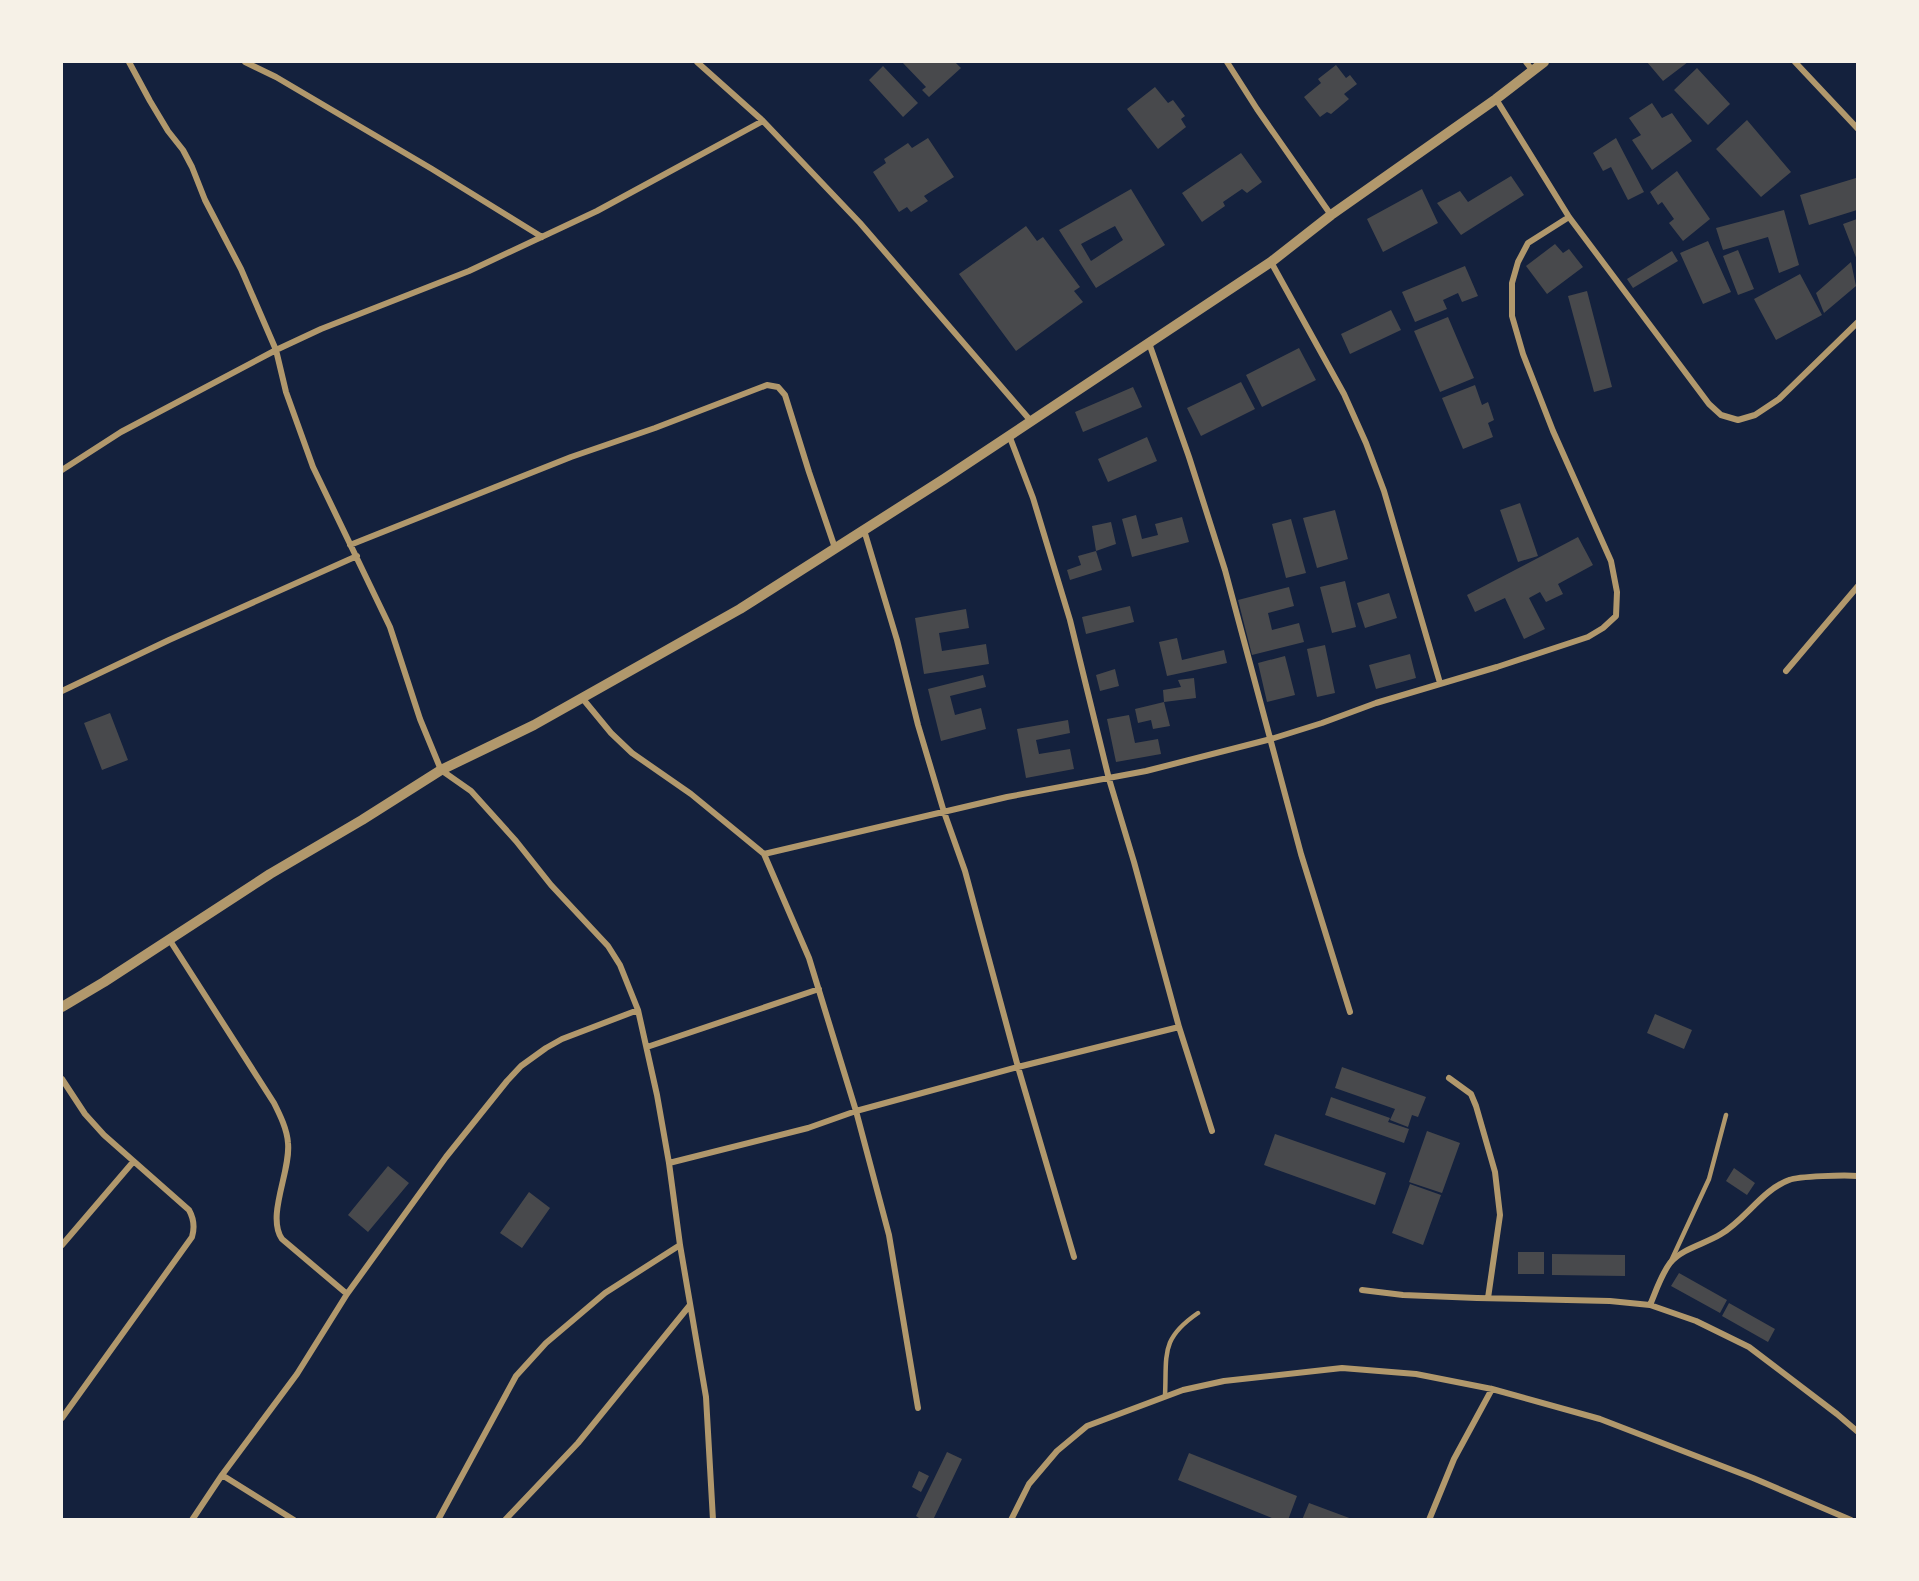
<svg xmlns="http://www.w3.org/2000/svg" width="1919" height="1581" font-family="'Open Sans',sans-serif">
	<rect width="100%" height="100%" fill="#14213d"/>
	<path fill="#48494c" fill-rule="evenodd" d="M902,62H955L961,68L929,97L922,90L926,87Z
		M1647,62H1688L1663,81Z
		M1336,65L1346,78L1350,75L1357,84L1344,94L1349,99L1331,114L1327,112L1320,117L1304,97L1321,83L1318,79Z
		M883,66L918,103L903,117L869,80Z
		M1697,68L1730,104L1708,125L1674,90Z
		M1155,87L1168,103L1173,100L1185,116L1181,119L1186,127L1158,149L1127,109Z
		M1652,103L1662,118L1672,113L1692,141L1652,170L1632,140L1641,135L1629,118Z
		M1747,120L1791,172L1761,197L1716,149Z
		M928,138L954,177L924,196L928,201L911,212L907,207L899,212L873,172L886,163L884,159L908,143L912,148Z
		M1616,138L1644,192L1628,200L1611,167L1603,171L1593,153Z
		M1241,153L1262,182L1247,193L1242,189L1223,202L1225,206L1202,222L1182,193Z
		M1677,171L1710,219L1683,241L1669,223L1674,219L1662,202L1658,205L1650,192Z
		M1511,176L1524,195L1461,235L1437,203L1460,191L1468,202Z
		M1856,178L1857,210L1809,225L1800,195Z
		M1131,189L1165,245L1096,288L1059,230ZM1115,226L1123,240L1091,261L1081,244Z
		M1422,189L1438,223L1383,252L1367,219Z
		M1784,210L1799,265L1779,273L1768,237L1723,250L1716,228Z
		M1857,219V260L1843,224Z
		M1026,226L1037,241L1043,237L1080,287L1074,291L1083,302L1016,351L959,274Z
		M1708,241L1731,292L1703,304L1680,253Z
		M1555,244L1563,253L1569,249L1583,267L1547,294L1526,266Z
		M1738,250L1754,289L1738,295L1723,256Z
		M1672,251L1678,261L1633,288L1627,279Z
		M1851,262L1856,286L1824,313L1816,293Z
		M1465,266L1478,296L1462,302L1458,293L1443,300L1447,309L1415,322L1402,292Z
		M1800,274L1822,315L1776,340L1754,299Z
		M1587,291L1612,387L1594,392L1568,296Z
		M1391,310L1401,330L1350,354L1341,334Z
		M1448,317L1474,378L1440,392L1414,331Z
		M1299,348L1316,380L1262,407L1246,375Z
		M1241,382L1255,409L1201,436L1187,408Z
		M1475,385L1482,405L1488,402L1494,420L1488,423L1493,437L1463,449L1442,398Z
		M1133,387L1142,407L1083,432L1075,412Z
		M1147,437L1157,461L1108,482L1098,459Z
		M1520,503L1538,556L1518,562L1500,510Z
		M1335,510L1348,559L1317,568L1303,518Z
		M1136,515L1142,539L1158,535L1155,524L1182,517L1189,542L1132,557L1122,519Z
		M1291,519L1306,573L1286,578L1272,524Z
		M1111,522L1116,544L1096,551L1102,570L1070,580L1067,570L1081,565L1078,556L1096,551L1092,526Z
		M1578,537L1593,565L1558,584L1563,594L1546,602L1540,592L1529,598L1545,629L1524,639L1505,598L1475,612L1467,595Z
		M1345,581L1356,627L1332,633L1320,587Z
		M1289,587L1294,606L1268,613L1272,630L1299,623L1304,642L1252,655L1238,600Z
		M1389,593L1397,618L1365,628L1357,603Z
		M1130,606L1134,622L1086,634L1082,617Z
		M966,609L969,628L939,633L942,651L986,644L989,664L924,674L915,618Z
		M1177,638L1182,660L1224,650L1227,663L1167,676L1159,642Z
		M1325,645L1335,693L1317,697L1307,649Z
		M1410,654L1416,678L1376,689L1369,665Z
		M1285,656L1295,695L1267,702L1258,663Z
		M1115,669L1119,686L1100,691L1096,675Z
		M983,675L986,687L950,696L955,715L981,708L986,729L941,741L928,689Z
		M1194,678L1196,698L1164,702L1163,690L1181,687L1178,680Z
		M1164,702L1170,726L1153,729L1151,720L1138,723L1135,709Z
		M110,713L128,760L102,770L84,723Z
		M1129,715L1135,743L1158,739L1161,754L1116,762L1107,719Z
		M1068,720L1070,733L1036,740L1039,754L1070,749L1074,769L1026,778L1017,729Z
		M1655,1014L1692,1030L1684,1049L1647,1033Z
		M1342,1067L1426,1097L1418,1117L1412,1115L1408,1127L1390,1120L1395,1109L1335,1088Z
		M1331,1097L1390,1118L1388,1122L1409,1129L1404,1143L1325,1115Z
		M1427,1131L1460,1143L1442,1193L1409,1182Z
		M1275,1134L1386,1173L1375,1205L1264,1165Z
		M388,1166L409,1183L368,1232L348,1215Z
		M1734,1168L1755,1183L1747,1195L1726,1181Z
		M1410,1184L1441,1195L1423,1245L1392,1233Z
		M529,1192L550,1208L522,1248L500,1233Z
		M1518,1252H1544V1274H1518Z
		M1552,1254L1625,1255V1276L1552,1275Z
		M1679,1273L1727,1300L1720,1313L1671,1286Z
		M1729,1303L1775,1329L1768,1342L1722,1316Z
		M947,1452L962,1459L933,1520H922L916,1516Z
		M1189,1453L1297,1496L1288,1520H1277L1178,1480Z
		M919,1471L929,1476L921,1492L912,1487Z
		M1309,1503L1352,1519V1520H1302Z"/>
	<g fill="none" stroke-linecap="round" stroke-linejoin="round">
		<path stroke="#b1986c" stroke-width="4.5" d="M1671,1261L1709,1179L1726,1115
			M1165,1396C1167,1354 1160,1339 1198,1313"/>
		<path stroke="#b1986c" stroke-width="6" d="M129,62L150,101L168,131L183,150L192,167L205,200L241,269L276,350L286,392L313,467L390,627L420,719L441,770L471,791L516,841L551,885L608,946L620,965L638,1010L657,1095L669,1163L680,1245L706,1397L713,1520
			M245,62L276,77L432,169L542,237
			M697,62L763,121L860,223L1030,420
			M1227,62L1257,109L1331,215
			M1526,62L1533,71
			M1795,62L1858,129
			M1496,99L1569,217L1709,404L1721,415L1738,420L1755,415L1779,399L1858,322
			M1271,262L1344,394L1366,443L1384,491L1440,683
			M1149,343L1189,457L1225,570L1301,854L1350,1012
			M1009,435L1033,498L1070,620L1109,779L1134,862L1179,1027L1212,1131
			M62,470L121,432L276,350L321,329L469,271L597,211L763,121
			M864,530L897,640L918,725L944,812L965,871L1018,1067L1074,1257
			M350,545L571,457L655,428L767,385L778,387L785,395L809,472L835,548
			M1786,671L1858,586
			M62,691L169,640L357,556
			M583,699L611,733L632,753L691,794L764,854L809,958L856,1111L889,1235L918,1408
			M764,854L1007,797L1146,771L1271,739L1322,723L1376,703L1497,667L1588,637L1603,628L1616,616L1617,592L1611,561L1553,431L1523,354L1512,316V283L1518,262L1528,243L1569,217
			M169,939L274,1103C280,1115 287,1129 288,1143C291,1171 266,1216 282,1239L347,1294
			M647,1047L819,989
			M1449,1078L1471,1094L1476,1106L1495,1172L1500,1215L1488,1298
			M62,1079L85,1114L104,1135L189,1210C194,1219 195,1227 192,1237L62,1418
			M669,1163L808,1128L856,1111L1018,1067L1179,1027
			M62,1245L133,1162
			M1362,1290L1403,1295L1477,1298L1610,1301L1650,1305L1696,1321L1749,1347L1837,1414L1858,1432
			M1650,1305C1656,1291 1661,1275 1670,1263C1683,1248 1705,1244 1721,1234C1746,1219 1762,1190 1789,1180C1799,1176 1845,1175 1858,1176
			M222,1475L294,1520
			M192,1520L222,1475L297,1374L347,1294L446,1157L507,1081L521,1066L546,1048L562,1039L638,1010
			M438,1520L516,1376L546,1343L605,1293L680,1245
			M505,1520L578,1443L690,1305
			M1011,1520L1029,1484L1057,1451L1087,1426L1183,1390L1224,1381L1342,1368L1416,1374L1492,1389L1600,1419L1753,1478L1851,1520
			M1429,1520L1454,1459L1492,1389"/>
		<path stroke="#b1986c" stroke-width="10" d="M62,1007L104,982L270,874L362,820L441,770L534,725L740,609L944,479L1271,262L1331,215L1496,99L1544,62"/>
	</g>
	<rect width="1919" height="1581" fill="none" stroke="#f6f1e7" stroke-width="126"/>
</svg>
